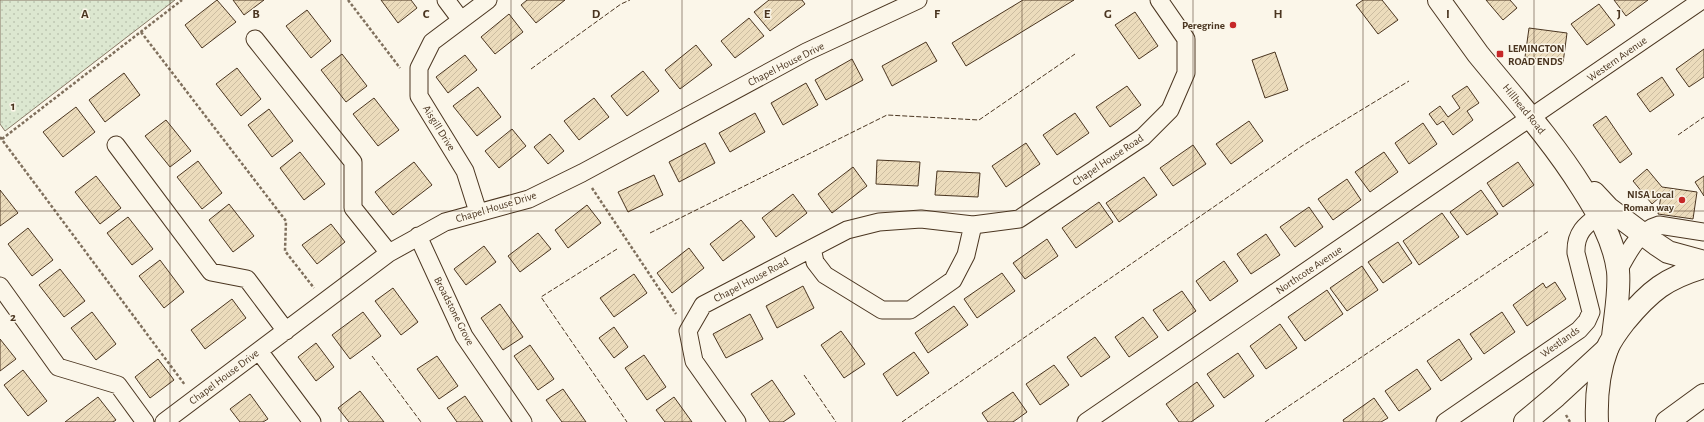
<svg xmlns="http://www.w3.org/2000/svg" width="1704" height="422" font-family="'Alegreya Sans',sans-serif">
	<defs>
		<pattern id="grass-dots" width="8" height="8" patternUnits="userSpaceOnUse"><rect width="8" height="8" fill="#dce7d0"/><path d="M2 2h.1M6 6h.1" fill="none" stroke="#bec7b2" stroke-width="1.8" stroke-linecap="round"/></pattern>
		<pattern id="building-hatch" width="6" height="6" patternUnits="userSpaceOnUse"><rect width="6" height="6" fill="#ecdcbc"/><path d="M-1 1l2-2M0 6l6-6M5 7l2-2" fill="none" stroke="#ccbda1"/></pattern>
	</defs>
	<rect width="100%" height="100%" fill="#fbf6e9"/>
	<path fill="url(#grass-dots)" stroke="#887966" d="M0,0H175L5,131L0,124Z"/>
	<path fill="url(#building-hatch)" stroke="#4a3520" d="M217,0L236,22L202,48L185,25Z
		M233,0H264L244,15Z
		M381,0H411L417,8L398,23Z
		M527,0H565L536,23L521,5Z
		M769,0H802L805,4L770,31L754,12Z
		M1023,0H1074L966,66L952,43Z
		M1363,0H1382L1398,20L1378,34L1356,5Z
		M1486,0H1510L1517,8L1503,20Z
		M1614,0H1648L1626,16Z
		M1599,4L1615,25L1587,45L1571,24Z
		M307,10L331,41L311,58L286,26Z
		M1135,12L1158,46L1139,59L1115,25Z
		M509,14L523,32L495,54L481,37Z
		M749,18L764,36L735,58L721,41Z
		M1529,28L1567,33L1563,63L1525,57Z
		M926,42L937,61L892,86L882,66Z
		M696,45L712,65L680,89L665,70Z
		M1704,49V77L1689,87L1676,69Z
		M1275,52L1288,90L1265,98L1252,60Z
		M342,54L367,86L346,102L321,70Z
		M465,55L477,70L448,93L436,77Z
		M852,59L863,80L826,100L815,80Z
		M237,68L261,99L241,116L216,84Z
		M643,71L659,91L627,116L611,96Z
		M124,73L140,95L105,122L89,100Z
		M1662,77L1674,95L1650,112L1637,94Z
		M806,83L818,105L783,125L771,103Z
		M1127,86L1141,105L1110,127L1096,107Z
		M1467,86L1479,103L1467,111L1473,120L1453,135L1443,121L1437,125L1429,114L1440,106L1448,117L1460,108L1452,96Z
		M478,87L501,117L477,136L453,106Z
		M374,98L399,130L378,146L353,114Z
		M594,98L609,117L579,140L564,121Z
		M76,107L95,132L63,157L43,132Z
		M269,109L293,141L272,157L248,125Z
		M755,113L765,132L730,152L719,133Z
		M1075,113L1089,133L1057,155L1043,135Z
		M1606,116L1632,154L1620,163L1593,125Z
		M166,120L191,151L170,167L145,136Z
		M1249,121L1263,141L1231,164L1216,144Z
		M1423,123L1437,144L1409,164L1395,143Z
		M512,129L526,146L499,168L485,151Z
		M550,134L564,151L548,164L534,147Z
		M705,143L715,163L679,182L669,162Z
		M1026,143L1040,164L1006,187L992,166Z
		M1193,145L1206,164L1173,186L1160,168Z
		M300,152L325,184L304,200L280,168Z
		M1384,152L1398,172L1370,192L1355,172Z
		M877,160L920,162L918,186L876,184Z
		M198,161L222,193L202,209L177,177Z
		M414,162L432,185L393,215L375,192Z
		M1518,162L1534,185L1503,207L1487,183Z
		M853,167L867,186L832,213L818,194Z
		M1647,169L1662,187L1697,192L1693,219L1658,214L1661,196L1652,204L1633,181Z
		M937,171L980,173L978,197L935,195Z
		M654,175L663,195L628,212L618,192Z
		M96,176L121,208L100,224L75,192Z
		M1704,176V196L1695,182Z
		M1144,177L1157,195L1119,222L1106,203Z
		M1347,179L1361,200L1333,220L1318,199Z
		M0,190L18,213L0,226Z
		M1481,190L1498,214L1467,235L1450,212Z
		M793,194L807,213L776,237L762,218Z
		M1099,202L1113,222L1076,248L1062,228Z
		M229,204L254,236L233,252L209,220Z
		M587,205L601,223L568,248L555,230Z
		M1309,207L1323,227L1295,247L1280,227Z
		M1442,213L1459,237L1419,265L1403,241Z
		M128,217L153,249L132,265L107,233Z
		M741,220L755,237L723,261L710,244Z
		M331,224L345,242L317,264L302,245Z
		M28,228L53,260L32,276L8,244Z
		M538,233L551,249L520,272L508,256Z
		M1266,234L1280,255L1251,274L1237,254Z
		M1047,239L1058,256L1025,279L1013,263Z
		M1398,242L1412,263L1383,283L1368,262Z
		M484,246L496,262L466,285L454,269Z
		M689,248L704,268L672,293L657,273Z
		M160,260L184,292L164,308L139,276Z
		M1224,261L1238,281L1210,301L1196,281Z
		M1362,266L1378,290L1347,311L1330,288Z
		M60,269L85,301L64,317L39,285Z
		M1002,273L1015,291L977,318L964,299Z
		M634,274L647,293L614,317L600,298Z
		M1555,282L1566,299L1527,326L1513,305L1543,283L1546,288Z
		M803,286L814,308L777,328L766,306Z
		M393,288L418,322L401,335L375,301Z
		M1327,290L1343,314L1305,341L1288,317Z
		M1182,291L1196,311L1168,331L1153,310Z
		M232,299L246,318L205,349L191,330Z
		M500,304L523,337L503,350L481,318Z
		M954,306L968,325L928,353L915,333Z
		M92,312L116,344L96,360L71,328Z
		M363,312L381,336L350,359L332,335Z
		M1502,312L1515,332L1484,354L1470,334Z
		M750,314L763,339L726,358L713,334Z
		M1143,317L1158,337L1129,357L1115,337Z
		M1280,324L1297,348L1266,369L1250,346Z
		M614,327L628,347L614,358L599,338Z
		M841,331L865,364L844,378L821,345Z
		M1095,337L1110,357L1081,377L1067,357Z
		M0,339L16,359L0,371Z
		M1459,339L1472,359L1441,381L1427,361Z
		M316,343L334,367L316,381L298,357Z
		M530,345L554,379L538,390L514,356Z
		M914,352L929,373L897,396L883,374Z
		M1238,353L1254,376L1224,398L1207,374Z
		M644,355L666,387L647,400L625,368Z
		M437,356L458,386L439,399L417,369Z
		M158,359L174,380L150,398L135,377Z
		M1054,365L1069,385L1040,405L1026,384Z
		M1417,369L1431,389L1399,411L1385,391Z
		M23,370L47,401L28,416L4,385Z
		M772,380L795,414L783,422H770L751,394Z
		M1197,382L1214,406L1191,422H1179L1166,404Z
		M563,389L586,422H562L546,400Z
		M360,391L384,422H349L338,408Z
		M1013,392L1027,412L1013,422H988L982,413Z
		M250,394L268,419L263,422H240L230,409Z
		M465,396L483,422H457L447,408Z
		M98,397L116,420L113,422H65Z
		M674,397L692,422H665L656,410Z
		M1374,398L1388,418L1381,422H1344L1343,420Z"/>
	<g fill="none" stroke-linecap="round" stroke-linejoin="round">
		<g stroke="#4a3520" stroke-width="19">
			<path id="street" d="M446,0L461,20
				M255,39L353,162V208L389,253
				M116,145L211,272L247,279L286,331
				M478,212L465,171L419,96V68L432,42L488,0
				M418,236L464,336L523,422
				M812,248L815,262L825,275L882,310H910L953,280L966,255L973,225
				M1618,271C1628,253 1638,231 1659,225L1704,232
				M0,286L58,367L118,385L145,422
				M259,351L312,422
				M164,422L389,253L445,222L529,199L582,173L806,52L918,0
				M737,422L694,361L688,331L703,305L847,230L879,222L921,219L973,225L1019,219L1143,137L1170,110L1186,73V39L1159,0
				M1086,422L1702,0
				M1445,422L1579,330L1587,321L1591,312L1576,253C1575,228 1591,222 1608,208"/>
		</g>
		<g stroke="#4a3520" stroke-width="24">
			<path id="secondary" d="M1439,0C1452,18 1465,36 1478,54C1514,98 1552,140 1582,188C1598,213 1614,240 1618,271C1620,292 1615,316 1613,337
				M1594,193L1608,208L1656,244L1668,252L1704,262
				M1597,422C1596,397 1598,373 1607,349C1611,339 1618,330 1625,321C1650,291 1666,278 1704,267"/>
		</g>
		<g stroke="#4a3520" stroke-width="24">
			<path id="highway" d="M1525,422L1556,396L1607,349
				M1667,422L1704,395"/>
		</g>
		<path stroke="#7f6f5c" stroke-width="2.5" stroke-dasharray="3 2" stroke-linecap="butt" d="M348,0L400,68
			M141,32L286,221L285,251L314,288
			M0,137L185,385
			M2,139L182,0
			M592,188L676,314
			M1566,415L1570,422"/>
		<use href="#street" stroke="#fbf6e9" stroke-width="17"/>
		<use href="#secondary" stroke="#fbf6e9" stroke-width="22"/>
		<use href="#highway" stroke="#fbf6e9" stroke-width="22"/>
		<path stroke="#4a3520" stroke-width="1" stroke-dasharray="5 2" stroke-linecap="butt" d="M531,69L621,4L630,0
			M1678,135L1704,117
			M650,233L887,115L979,120L1075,54
			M617,249L541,297L627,422
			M372,356L421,422
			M804,375L836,422
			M902,422L1302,146L1409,81
			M1265,422L1549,231"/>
	</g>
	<path fill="none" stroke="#4a3520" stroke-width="1" stroke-opacity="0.55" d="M170,0V422M341,0V422M511,0V422M682,0V422M852,0V422M1022,0V422M1193,0V422M1363,0V422M1534,0V422M0,211H1704"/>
	<g fill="#c62828" stroke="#fbf6e9" stroke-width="1.5">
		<circle cx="1233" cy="25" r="4"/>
		<rect x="1496" y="50" width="8" height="8" rx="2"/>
		<circle cx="1682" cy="200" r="4"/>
	</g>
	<g text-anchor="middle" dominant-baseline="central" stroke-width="3" stroke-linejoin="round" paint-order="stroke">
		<g font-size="11" font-weight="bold" fill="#4a3520" stroke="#fbf6e9" text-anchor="end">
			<text x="1225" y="25">Peregrine</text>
			<text x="1508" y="48" text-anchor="start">LEMINGTON<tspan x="1508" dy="13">ROAD ENDS</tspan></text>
			<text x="1674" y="194">NISA Local<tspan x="1674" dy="13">Roman way</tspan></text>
		</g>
		<g font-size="11" fill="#4a3520" stroke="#fbf6e9">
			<text transform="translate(1617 59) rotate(-35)">Western Avenue</text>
			<text transform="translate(786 64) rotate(-27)">Chapel House Drive</text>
			<text transform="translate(1524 109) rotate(51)">Hillhead Road</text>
			<text transform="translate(439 128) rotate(58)">Aisgill Drive</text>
			<text transform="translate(1108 160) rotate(-34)">Chapel House Road</text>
			<text transform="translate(496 207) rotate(-17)">Chapel House Drive</text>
			<text transform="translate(1309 270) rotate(-34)">Northcote Avenue</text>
			<text transform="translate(751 280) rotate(-28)">Chapel House Road</text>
			<text transform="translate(454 311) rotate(63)">Broadstone Grove</text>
			<text transform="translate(1560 342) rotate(-36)">Westlands</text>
			<text transform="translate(224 377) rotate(-37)">Chapel House Drive</text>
		</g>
	</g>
	<g font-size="13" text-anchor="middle" font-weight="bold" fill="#4a3520" stroke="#fbf6e9" stroke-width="3" stroke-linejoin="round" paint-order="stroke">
		<text x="85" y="18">A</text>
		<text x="256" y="18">B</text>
		<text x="426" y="18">C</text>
		<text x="596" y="18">D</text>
		<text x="767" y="18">E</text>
		<text x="937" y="18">F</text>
		<text x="1108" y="18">G</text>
		<text x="1278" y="18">H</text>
		<text x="1448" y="18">I</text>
		<text x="1619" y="18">J</text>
		<text x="13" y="110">1</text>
		<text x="13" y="321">2</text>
	</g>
</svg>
